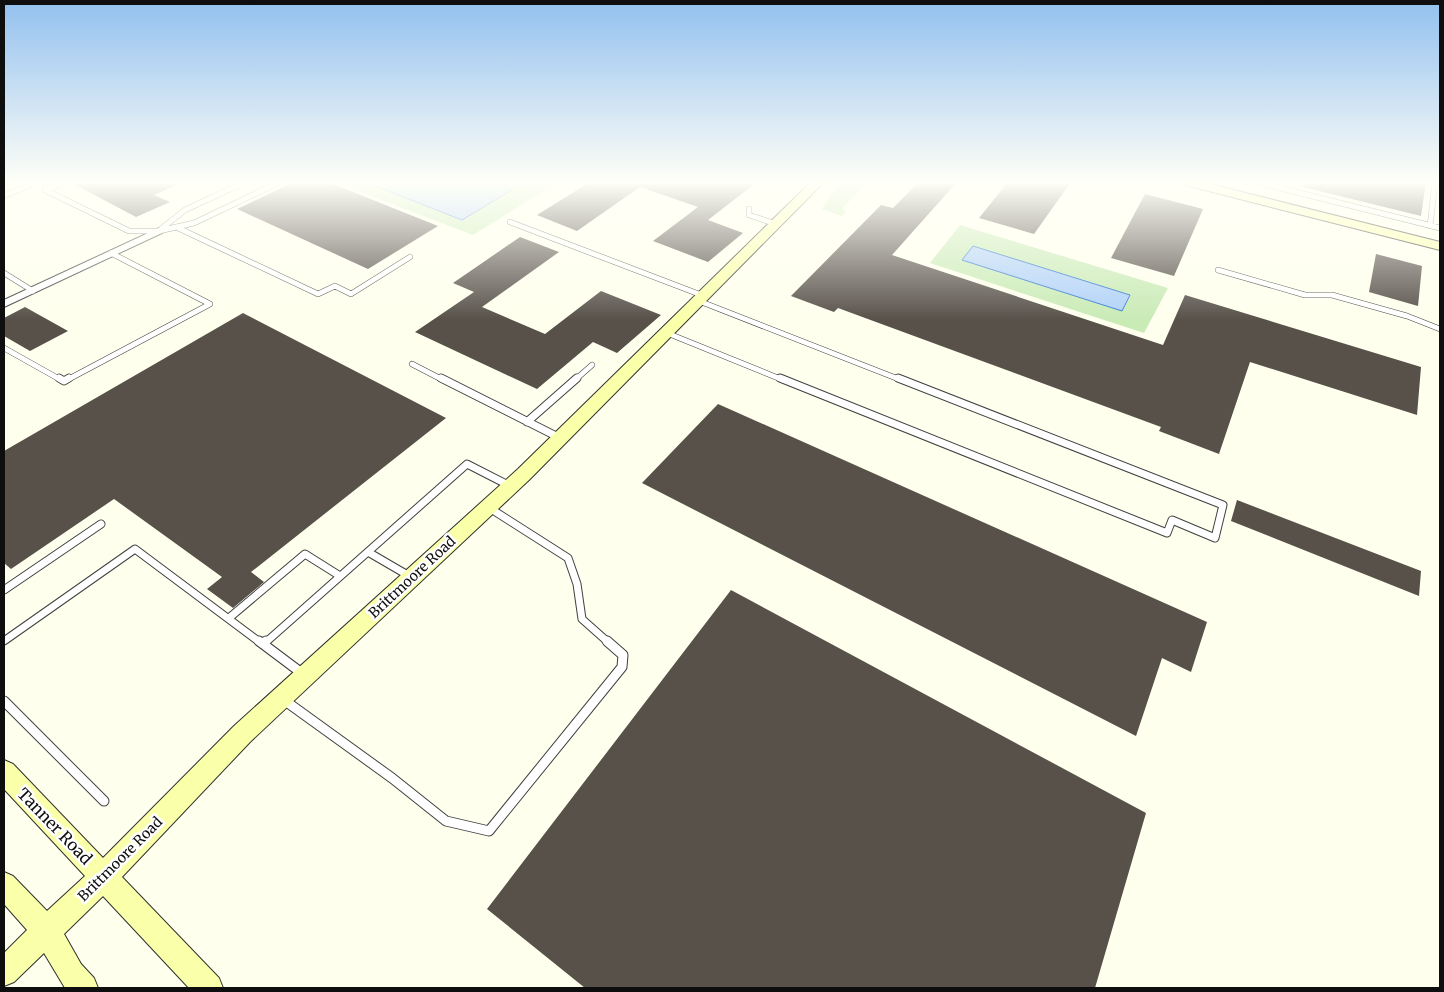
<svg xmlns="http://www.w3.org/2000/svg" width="1444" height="992" font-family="Merriweather,serif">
	<rect width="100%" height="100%" fill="#ffe"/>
	<path fill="#c9ebb6" d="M334,182H365L461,220L525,182H558L473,235Z
		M844,182H869L842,208L846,212L842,216L822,209L830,196Z
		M960,225L1168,288L1144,333L930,263Z"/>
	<path fill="#b1d2f9" stroke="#3479d3" d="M365,182H525L462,220Z
		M973,246L1130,295L1122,311L962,260Z"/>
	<path fill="#57514a" d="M70,182H183L154,195L170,202L136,217Z
		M294,182H328L438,226L368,269L237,209Z
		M590,182H757L708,220L743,233L708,262L653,241L698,207L640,187L577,231L537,215Z
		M919,182H957L892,255L1163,345L1185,295L1421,367L1417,415L1250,362L1219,454L1159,431L1161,427L838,308L834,312L791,296L881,205L893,208Z
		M1008,182H1071L1034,234L979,218Z
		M1304,182H1426L1421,216L1303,187Z
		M1145,194L1203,209L1174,276L1111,258Z
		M520,237L559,252L482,307L545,334L601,291L661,315L617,353L593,342L537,389L415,332L474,292L453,283Z
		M1376,254L1422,266L1418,306L1369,292Z
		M25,307L68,331L30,351L4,336V318Z
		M243,313L446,418L251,572L264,582L233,608L207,589L222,577L114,499L11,569L4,563V451Z
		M718,404L1207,622L1191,672L1162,658L1136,736L642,483Z
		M1237,500L1421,571L1419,596L1231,521Z
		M731,590L1146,813L1095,988H585L487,909Z"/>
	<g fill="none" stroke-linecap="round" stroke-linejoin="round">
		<g stroke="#414141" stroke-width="6">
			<path id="lane-far2" d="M66,182L45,190L129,231H159L194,223L280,182
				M1256,182L1440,228
				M4,196L32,184L28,182
				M749,209V215L776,224
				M510,222L704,296
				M1430,226L1435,182
				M176,227L318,294L335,286L351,294L410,257
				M161,229L185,210L245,182
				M1218,270L1305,295H1332L1407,316L1440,329
				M4,273L33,291
				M699,301L901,380
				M667,333L783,380
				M4,348L61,380
				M412,364L443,380
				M67,380L210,304L111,253
				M575,380L592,365"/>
		</g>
		<g stroke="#414141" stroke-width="9">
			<path id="lane-far1" d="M59,378L64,381L69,378
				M441,378L560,438
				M780,378L1167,533L1172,520L1215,538L1223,505L898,378
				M527,422L577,378
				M488,507L568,558L577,584L582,619L609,643
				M368,552L411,577
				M4,590L101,524
				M229,618L305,554L340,576
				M4,641L135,549L261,643
				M265,643L467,464L510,486"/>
		</g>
		<g stroke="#414141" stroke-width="11">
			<path id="lane" d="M259,641L303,674
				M263,644L266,641
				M284,700L392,778L446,821L489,831L622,667L623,655L607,641
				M4,701L104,801"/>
		</g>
		<g stroke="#414141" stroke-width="2">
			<path id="street" d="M159,228L164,231L162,233L4,307V300Z"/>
		</g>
		<g stroke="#303030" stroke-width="2">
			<path id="secondary" d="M811,182H824L530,479L250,742L122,877L219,978L223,988H189L103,896L64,934L81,964L94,978L98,988H65L44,953L14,982L4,986V953L27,930L4,904V872L13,876L47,911L85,876L4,789V760L13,764L103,858L234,726L518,469Z
				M1183,182H1202L1440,242V250L1185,185Z"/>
		</g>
		<use href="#lane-far2" stroke="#fff" stroke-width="5"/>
		<use href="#lane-far1" stroke="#fff" stroke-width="7"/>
		<use href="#lane" stroke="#fff" stroke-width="9"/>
		<use href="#street" fill="#fff" fill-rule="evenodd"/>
		<use href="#secondary" fill="#faffa9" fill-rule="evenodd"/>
	</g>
	<linearGradient id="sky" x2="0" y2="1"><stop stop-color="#92c0ef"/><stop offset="0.57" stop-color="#fffff7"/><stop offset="1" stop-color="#fffff7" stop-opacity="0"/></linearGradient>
	<rect width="1444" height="320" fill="url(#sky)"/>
	<g text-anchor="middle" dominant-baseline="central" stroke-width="5" stroke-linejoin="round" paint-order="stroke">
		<g font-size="14" fill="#0e0e0e" stroke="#fff">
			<text transform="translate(412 577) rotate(-43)">Brittmoore Road</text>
			<text transform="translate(120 859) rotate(-45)">Brittmoore Road</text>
		</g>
		<g font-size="16" fill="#0e0e0e" stroke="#fff">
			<text transform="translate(55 826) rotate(46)">Tanner Road</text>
		</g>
	</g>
	<rect width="1444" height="992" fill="none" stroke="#0e0e0e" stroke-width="10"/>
</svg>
